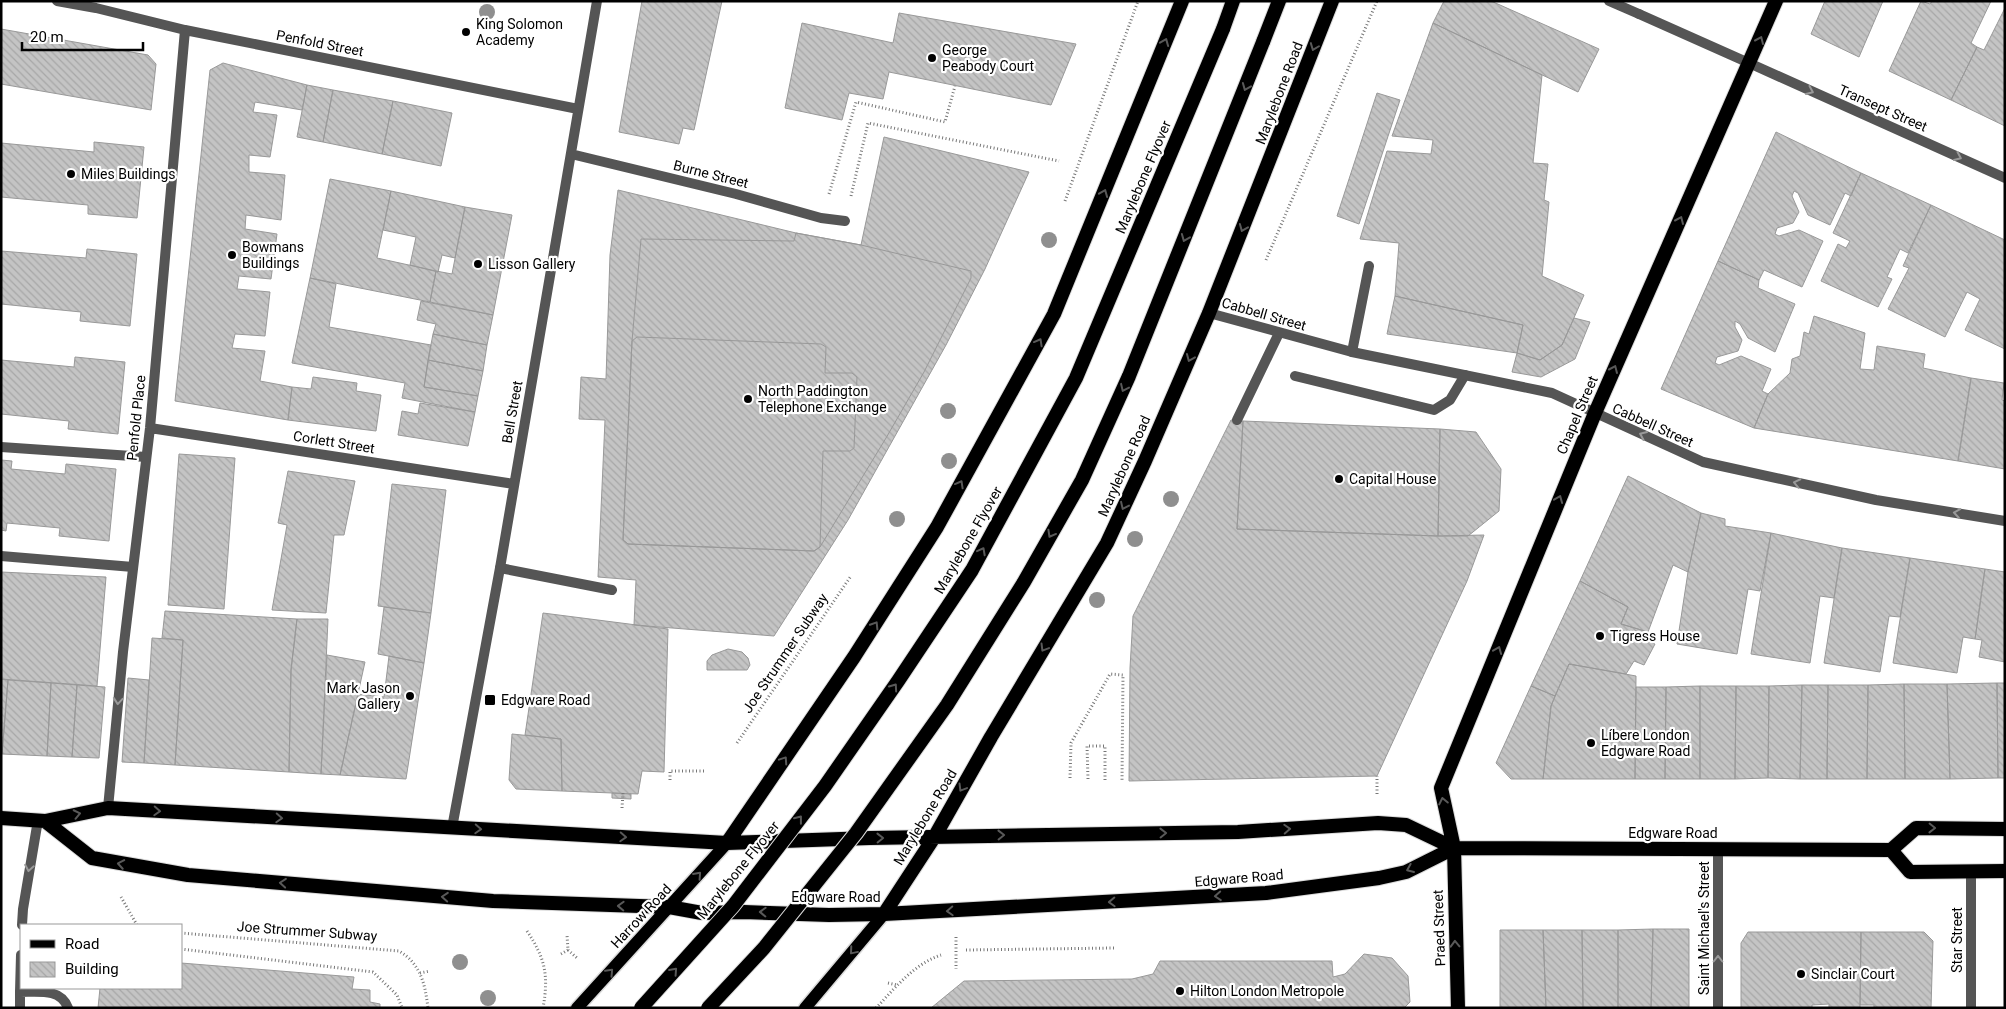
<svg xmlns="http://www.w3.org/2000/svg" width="2006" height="1009" font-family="Roboto,sans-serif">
	<defs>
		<pattern id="building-back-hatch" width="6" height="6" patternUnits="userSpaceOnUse" patternTransform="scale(1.25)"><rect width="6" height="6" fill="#c4c4c4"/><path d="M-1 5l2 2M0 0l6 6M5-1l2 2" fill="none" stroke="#a7a7a7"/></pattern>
	</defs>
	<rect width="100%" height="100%" fill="#fff"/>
	<path fill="url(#building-back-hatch)" stroke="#999" d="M642,1H722L694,130L683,128L679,144L619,132Z
		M1444,1H1491L1599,49L1578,92L1433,23Z
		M1825,1H1883L1859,57L1811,34Z
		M1921,1L1930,4L1932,1H1991L1971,43L1977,47L1951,100L1889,71Z
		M2005,8V126L1951,100L1977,47L1984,50Z
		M899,13L1076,44L1051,105L889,72L883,99L849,93L842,120L785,108L802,23L893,43Z
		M1433,23L1542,75L1533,163L1548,164L1544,200L1549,202L1542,276L1584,295L1562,345L1540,360L1517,353L1523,325L1395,296L1399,243L1360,239L1387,151L1431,154L1433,140L1392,136Z
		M1,29L148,55L156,64L151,110L1,84Z
		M223,63L307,85L302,110L255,102L253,112L277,115L270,157L249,155V172L285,175L281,220L246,215L245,229L277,234L271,279L239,276L237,289L270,292L265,336L235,334L232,348L265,351L260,381L292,387L288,420L175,401L210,70Z
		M307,85L333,90L323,142L297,137Z
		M333,90L393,101L382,154L323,142Z
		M1377,93L1400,100L1359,224L1337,216Z
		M393,101L452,113L441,166L382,154Z
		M1776,132L1861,173L1851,196L1845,193L1830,225L1808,215L1798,193L1794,191L1792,196L1799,212L1793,223L1777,228L1775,234L1779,236L1799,230L1823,241L1802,287L1764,270L1759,280L1718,261Z
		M884,137L1029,172L985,269L946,345L848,520L774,636L634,625L636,580L598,577L605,420L579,419L581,377L606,379L610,255L618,190L796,233L861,245Z
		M94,142L144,147L137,218L88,214V205L1,197V143L94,152Z
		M1861,173L1931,205L1908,253L1900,249L1887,277L1892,279L1878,307L1821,281L1838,244L1846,248L1850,241L1833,233Z
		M330,179L391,191L377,258L436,271L430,302L310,278Z
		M391,191L465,207L455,258L442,255L438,272L410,265L416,237L383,230Z
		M1931,205L2005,240V349L1965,330L1980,299L1967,292L1945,337L1888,309L1909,268L1903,266Z
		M465,207L512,215L493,315L430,302L436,271L452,274Z
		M796,233L861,245L971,271V278L924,372L886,438L820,547L814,551L628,544L623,540L632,341L641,239L794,241Z
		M87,249L137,254L130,326L80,321L81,312L1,304V251L86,258Z
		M1718,261L1759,280L1758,288L1795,304L1775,352L1748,338L1740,324L1735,321V327L1742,340L1738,351L1717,357L1715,363L1719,365L1741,356L1771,369L1762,391L1768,394L1754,428L1661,389Z
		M310,278L336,284L329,327L431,345L424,387L478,396L475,412L402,398L405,383L292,363Z
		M1395,296L1523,325L1517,353L1387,334Z
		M421,301L493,315L487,345L433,334L436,324L417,320Z
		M1814,316L1865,333L1860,369L1874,370L1877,346L1925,354L1923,368L1971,378L1958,461L1754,428L1768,394L1790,373L1792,359L1800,356L1804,332L1809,334Z
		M1574,318L1590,322L1575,359L1541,377L1512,372L1517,353L1540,360L1562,345Z
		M433,334L487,345L483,371L428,360Z
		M637,337L821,344L826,347L825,373H852L857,377L854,448L850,451H823L820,547L814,551L628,544L623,540L632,341Z
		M75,357L125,362L118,434L68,429L69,421L1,414V360L74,367Z
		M428,360L483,371L478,396L424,387Z
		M313,377L357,383L356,391L381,395L376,431L288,420L292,387L311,389Z
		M1971,378L2004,383L2002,400L2005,401V469L1958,461Z
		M420,403L475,412L468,446L398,435L402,411L418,414Z
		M1231,420L1243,421L1237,529L1438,536L1484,535L1467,581L1377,776L1129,781L1130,668L1133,616Z
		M1243,421L1440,429L1438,536L1237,529Z
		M1440,429L1476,432L1501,469L1499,511L1468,536H1438Z
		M179,454L235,458L224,609L168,605Z
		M1,460L12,461L11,469L65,474L66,464L116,469L109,541L59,536L60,528L7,523L6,531L1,530Z
		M288,471L355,481L344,535H334L326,613L272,610L287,525L278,523Z
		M1628,476L1701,513L1688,572L1673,565L1648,632L1621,624L1628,607L1580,581Z
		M392,484L446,490L431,613L378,606Z
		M1701,513L1725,519V526L1771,533L1760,591L1748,589L1737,654L1677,644L1688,572Z
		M1771,533L1842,548L1834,598L1820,596L1810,663L1751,654Z
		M1842,548L1910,558L1900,617L1889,616L1880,672L1824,663Z
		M1910,558L1985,569L1975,639L1963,637L1957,673L1893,663Z
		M1985,569L2005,572V662L1979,657L1982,640L1975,639Z
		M1,572L106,577L97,686L1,679Z
		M1580,581L1628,607L1621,624L1648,632L1643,640L1655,644L1644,665L1634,661L1626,674L1569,664L1555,696L1531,686Z
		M384,607L431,613L424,663L378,654Z
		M165,611L297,619L291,670L289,772L175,765L183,640L162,638Z
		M543,613L668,629L664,772L642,771L638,794L562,791L561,739L525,735Z
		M297,619H328L321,774L289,772L291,670Z
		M152,638L183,640L175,765L144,763Z
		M728,649L742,652L748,658L750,665L747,670H707V661L712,655Z
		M327,655L365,662L340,775L321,774Z
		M389,656L424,663L406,779L340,775L358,694L384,697Z
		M1569,664L1636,676L1635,779H1543L1551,706Z
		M128,678L149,680L144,763L122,762Z
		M1,679L8,680L2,754H1Z
		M8,680L51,683L47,756L2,754Z
		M51,683L77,685L72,757L47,756Z
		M1997,683L1998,778L1950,779L1947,684Z
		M1997,683H2005V778H1998Z
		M1904,684H1947L1950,779H1905Z
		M1904,684L1905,779H1867L1868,685Z
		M77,685L105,687L99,758L72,757Z
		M1802,685H1828L1827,779H1800Z
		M1802,685L1800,779L1768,778L1769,686Z
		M1828,685H1868L1867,779H1827Z
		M1531,686L1555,696L1551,706L1543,779H1511L1496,763Z
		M1700,686H1736L1735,779H1700Z
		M1700,686V779H1665L1666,687Z
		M1736,686H1769L1768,778L1735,779Z
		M1636,687H1666L1665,779H1635Z
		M512,734L561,739L562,791L516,789L509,780Z
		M612,793L631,794V799L612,798Z
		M1653,929H1689V1008H1651Z
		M1653,929L1651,1008H1618V930Z
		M1500,930H1543L1546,1008H1500Z
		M1543,930H1582L1583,1008H1546Z
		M1582,930H1618V1008H1583Z
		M1748,932H1861L1860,1008H1829V1004L1812,1005V1008H1741V943Z
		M1861,932H1924L1933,941L1931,1008H1874V1005H1860Z
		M1364,954L1392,958L1408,976L1410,1002L1404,1008H931L964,981L1132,979L1153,974L1160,961H1332L1333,977L1345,974Z
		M181,963L354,977L352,989L370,990V1002L380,1004V1008H98L100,988H181Z"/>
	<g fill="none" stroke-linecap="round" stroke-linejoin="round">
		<g stroke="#dbdbdb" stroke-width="15">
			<path id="primary" d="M577,1008L727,843
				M805,1008L884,914"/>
		</g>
		<g stroke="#dbdbdb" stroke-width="16">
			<path id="trunk" d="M1223,29L1233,1
				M1263,42L1279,1
				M1,818L45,821L108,808L727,843L870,838L1238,832L1378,823L1406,825L1454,848L1891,850L1916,828L2005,829
				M45,821L92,858L188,875L493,901L669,907L702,913L744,912L829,915L884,914L1266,893L1379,878L1406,872L1454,848
				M727,843L854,657L937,527L1054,314L1182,1
				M1891,850L1910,872L2005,871
				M884,914L935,836L991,737L1107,543L1145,461L1209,313L1332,1
				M1458,1008L1454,848L1441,788L1595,413L1776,1"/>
		</g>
		<path stroke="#777" stroke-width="3" stroke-dasharray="1 2.5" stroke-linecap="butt" d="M829,194L856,102L945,122L955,86
			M851,196L868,123L1059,161
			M1065,201L1138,1
			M1266,260L1377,1
			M737,743L851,576
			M1070,778L1071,743L1110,674L1123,675L1122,780
			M1088,779L1087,746H1105V780
			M670,780V771H705
			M1377,794V776
			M622,808L623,793
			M121,897L137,925
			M527,931C545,958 549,975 543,1008
			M181,933L399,951C421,964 425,984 428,1008
			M956,937V969
			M181,949L373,972L397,995L402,1008
			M568,950L577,958
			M966,950L1115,948
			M561,954L568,950L567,935
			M420,973L430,971
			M888,983L897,985
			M876,1008C895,988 914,964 941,955"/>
		<path stroke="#555" stroke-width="10" d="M1639,14L1749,63
			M1352,352L1369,266
			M1295,376L1434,410L1450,400L1465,375
			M1237,420L1279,333
			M1,447L146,457
			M1,556L133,567
			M500,568L612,590
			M20,1008V992C38,992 61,988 68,1008"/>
		<path stroke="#555" stroke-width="10" d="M57,1L96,8L185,30L578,109
			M1749,63L2005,178
			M571,154L736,194L821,218L845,221
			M1209,313L1352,352L1552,393L1703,462L1876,500L2005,521
			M150,428L514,484
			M108,808L123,652L150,428L185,30
			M452,828L500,568L597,1
			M1718,849V1008
			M1971,872V1008
			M22,925L23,909L38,820
			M20,992L21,955"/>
		<use href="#primary" stroke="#000" stroke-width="12"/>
		<use href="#trunk" stroke="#000" stroke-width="14"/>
		<g stroke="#dbdbdb" stroke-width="16" stroke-linecap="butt">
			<path id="trunk-bridge" d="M641,1008L733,906L825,786L898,681L972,570L1076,378L1223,29
				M708,1008L764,948L856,833L947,705L1024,582L1082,480L1129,376L1263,42"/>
		</g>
		<path stroke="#555" stroke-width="10" d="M1609,1L1639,14"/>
		<use href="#trunk-bridge" stroke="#000" stroke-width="14"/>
	</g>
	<g fill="#8f8f8f">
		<circle cx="487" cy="12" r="8"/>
		<circle cx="1049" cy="240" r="8"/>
		<circle cx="948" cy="411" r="8"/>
		<circle cx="949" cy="461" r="8"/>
		<circle cx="1171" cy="499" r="8"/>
		<circle cx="897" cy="519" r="8"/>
		<circle cx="1135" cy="539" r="8"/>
		<circle cx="1097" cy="600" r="8"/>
		<circle cx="460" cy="962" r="8"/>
		<circle cx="488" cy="998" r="8"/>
	</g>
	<defs><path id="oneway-chevron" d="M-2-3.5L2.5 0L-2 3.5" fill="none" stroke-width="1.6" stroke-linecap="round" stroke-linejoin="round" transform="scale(1.25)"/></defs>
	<g stroke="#595959">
		<use href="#oneway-chevron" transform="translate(1760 40) rotate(-66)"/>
		<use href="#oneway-chevron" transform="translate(1165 42) rotate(-68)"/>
		<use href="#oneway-chevron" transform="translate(1314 47) rotate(111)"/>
		<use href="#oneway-chevron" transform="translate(1246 87) rotate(112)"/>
		<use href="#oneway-chevron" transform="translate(1104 193) rotate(-68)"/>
		<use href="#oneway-chevron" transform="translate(1680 220) rotate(-66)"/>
		<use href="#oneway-chevron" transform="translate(1243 228) rotate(112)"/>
		<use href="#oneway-chevron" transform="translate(1185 238) rotate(112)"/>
		<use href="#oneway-chevron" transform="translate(1039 342) rotate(-61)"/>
		<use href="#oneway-chevron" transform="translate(1190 358) rotate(113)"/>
		<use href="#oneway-chevron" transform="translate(1614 369) rotate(-66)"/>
		<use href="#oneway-chevron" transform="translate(1124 388) rotate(115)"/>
		<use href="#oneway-chevron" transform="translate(960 484) rotate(-61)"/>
		<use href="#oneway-chevron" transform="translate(1559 499) rotate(-68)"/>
		<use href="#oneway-chevron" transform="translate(1124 506) rotate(115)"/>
		<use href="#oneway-chevron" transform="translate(1051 534) rotate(119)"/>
		<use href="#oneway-chevron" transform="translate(982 551) rotate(-62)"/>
		<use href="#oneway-chevron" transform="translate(875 625) rotate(-58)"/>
		<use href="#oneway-chevron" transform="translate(1044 648) rotate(121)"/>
		<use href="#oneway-chevron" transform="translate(1498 650) rotate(-68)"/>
		<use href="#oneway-chevron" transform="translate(894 687) rotate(-55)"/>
		<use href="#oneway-chevron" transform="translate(784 760) rotate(-56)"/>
		<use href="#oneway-chevron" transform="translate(962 788) rotate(121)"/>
		<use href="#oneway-chevron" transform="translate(1443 801) rotate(-102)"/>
		<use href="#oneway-chevron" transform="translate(157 811) rotate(3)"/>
		<use href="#oneway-chevron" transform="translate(77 814) rotate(-12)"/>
		<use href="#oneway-chevron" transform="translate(279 818) rotate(3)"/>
		<use href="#oneway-chevron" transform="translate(799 819) rotate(-52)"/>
		<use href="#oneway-chevron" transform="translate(1932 828) rotate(1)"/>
		<use href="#oneway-chevron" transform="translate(478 829) rotate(3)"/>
		<use href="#oneway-chevron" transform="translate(1287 829) rotate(-3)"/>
		<use href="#oneway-chevron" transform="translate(1163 833) rotate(-1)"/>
		<use href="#oneway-chevron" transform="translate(1001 835) rotate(-1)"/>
		<use href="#oneway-chevron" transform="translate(623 837) rotate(3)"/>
		<use href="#oneway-chevron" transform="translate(880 838) rotate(-1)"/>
		<use href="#oneway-chevron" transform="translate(121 864) rotate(-170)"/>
		<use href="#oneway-chevron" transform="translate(1410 869) rotate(157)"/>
		<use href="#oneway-chevron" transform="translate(698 875) rotate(-48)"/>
		<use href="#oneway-chevron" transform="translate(283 883) rotate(-175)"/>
		<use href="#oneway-chevron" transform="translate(1218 896) rotate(176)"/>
		<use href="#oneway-chevron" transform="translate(445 897) rotate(-176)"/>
		<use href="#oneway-chevron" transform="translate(1112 902) rotate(178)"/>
		<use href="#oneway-chevron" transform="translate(621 906) rotate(-178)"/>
		<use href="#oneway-chevron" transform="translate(950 911) rotate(177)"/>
		<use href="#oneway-chevron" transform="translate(763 912) rotate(-178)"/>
		<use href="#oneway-chevron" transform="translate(1455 944) rotate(-92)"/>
		<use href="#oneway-chevron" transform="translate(853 951) rotate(130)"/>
		<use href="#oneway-chevron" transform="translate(674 971) rotate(-48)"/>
		<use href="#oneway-chevron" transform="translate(610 972) rotate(-47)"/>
	</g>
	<g stroke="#999">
		<use href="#oneway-chevron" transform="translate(1810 91) rotate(24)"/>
		<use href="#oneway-chevron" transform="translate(1958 157) rotate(24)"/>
		<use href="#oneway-chevron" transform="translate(1643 435) rotate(-156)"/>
		<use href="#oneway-chevron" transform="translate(1797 483) rotate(-168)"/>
		<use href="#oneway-chevron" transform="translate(1957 513) rotate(-171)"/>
		<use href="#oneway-chevron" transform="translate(118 701) rotate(95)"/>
		<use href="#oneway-chevron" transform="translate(29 868) rotate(100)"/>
		<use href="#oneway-chevron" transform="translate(1718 959) rotate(-90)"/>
	</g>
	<g fill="#000" stroke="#fff" stroke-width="2">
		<circle cx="466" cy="32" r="5"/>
		<circle cx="932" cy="58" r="5"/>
		<circle cx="71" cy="174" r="5"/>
		<circle cx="232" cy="255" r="5"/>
		<circle cx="478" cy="264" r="5"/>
		<circle cx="748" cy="399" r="5"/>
		<circle cx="1339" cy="479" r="5"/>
		<circle cx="1600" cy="636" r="5"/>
		<circle cx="410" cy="696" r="5"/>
		<rect x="484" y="694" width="12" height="12" rx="2.5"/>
		<circle cx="1591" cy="743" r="5"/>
		<circle cx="1801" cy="974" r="5"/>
		<circle cx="1180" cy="991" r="5"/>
	</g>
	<g text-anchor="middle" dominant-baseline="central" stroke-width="4.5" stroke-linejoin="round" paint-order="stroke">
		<g font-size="14" fill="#000" stroke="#fff" text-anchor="start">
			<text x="476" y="24">King Solomon<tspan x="476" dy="16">Academy</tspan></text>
			<text x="942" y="50">George<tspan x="942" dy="16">Peabody Court</tspan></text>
			<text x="81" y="174">Miles Buildings</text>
			<text x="242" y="247">Bowmans<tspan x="242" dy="16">Buildings</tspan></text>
			<text x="488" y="264">Lisson Gallery</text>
			<text x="758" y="391">North Paddington<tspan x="758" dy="16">Telephone Exchange</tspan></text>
			<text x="1349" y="479">Capital House</text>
			<text x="1610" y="636">Tigress House</text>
			<text x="400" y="688" text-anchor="end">Mark Jason<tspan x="400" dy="16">Gallery</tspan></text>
			<text x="501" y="700">Edgware Road</text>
			<text x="1601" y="735">Líbere London<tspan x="1601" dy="16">Edgware Road</tspan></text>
			<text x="1811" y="974">Sinclair Court</text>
			<text x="1190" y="991">Hilton London Metropole</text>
		</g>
		<g font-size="14" fill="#000" stroke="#fff">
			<text transform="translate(320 43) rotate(11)">Penfold Street</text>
			<text transform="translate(1279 93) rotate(-69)">Marylebone Road</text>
			<text transform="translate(1883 108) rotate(24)">Transept Street</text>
			<text transform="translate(711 174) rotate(14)">Burne Street</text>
			<text transform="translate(1143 177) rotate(-67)">Marylebone Flyover</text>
			<text transform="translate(1264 314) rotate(16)">Cabbell Street</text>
			<text transform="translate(512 412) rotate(-80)">Bell Street</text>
			<text transform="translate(1577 415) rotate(-67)">Chapel Street</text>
			<text transform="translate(136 418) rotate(-84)">Penfold Place</text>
			<text transform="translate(1653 425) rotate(24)">Cabbell Street</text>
			<text transform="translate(334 442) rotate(9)">Corlett Street</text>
			<text transform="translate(1124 466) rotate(-66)">Marylebone Road</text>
			<text transform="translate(968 540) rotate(-60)">Marylebone Flyover</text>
			<text transform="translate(785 653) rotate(-56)">Joe Strummer Subway</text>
			<text transform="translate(925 817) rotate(-59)">Marylebone Road</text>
			<text x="1673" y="833">Edgware Road</text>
			<text transform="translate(738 870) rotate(-51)">Marylebone Flyover</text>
			<text transform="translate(1239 878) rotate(-5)">Edgware Road</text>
			<text x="836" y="897">Edgware Road</text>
			<text transform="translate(641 916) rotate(-47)">Harrow Road</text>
			<text transform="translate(1439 928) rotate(-92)">Praed Street</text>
			<text transform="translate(1704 928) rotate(-90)">Saint Michael's Street</text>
			<text transform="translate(307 931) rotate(4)">Joe Strummer Subway</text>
			<text transform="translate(1957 940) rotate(-90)">Star Street</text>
		</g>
	</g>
	<rect width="2006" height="1009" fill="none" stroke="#000000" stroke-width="5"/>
	<rect x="20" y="924" width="162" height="65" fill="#ffffff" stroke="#999999"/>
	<rect x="30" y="940" width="25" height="8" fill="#000000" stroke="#999999"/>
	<text x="65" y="949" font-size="15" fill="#000000">Road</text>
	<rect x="30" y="962" width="25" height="15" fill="url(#building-back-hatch)" stroke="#999999"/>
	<text x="65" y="974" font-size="15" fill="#000000">Building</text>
	<path d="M22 42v8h121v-8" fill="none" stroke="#000000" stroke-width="2.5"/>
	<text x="30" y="42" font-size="15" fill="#000000" stroke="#ffffff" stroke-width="4" paint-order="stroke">20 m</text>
</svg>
